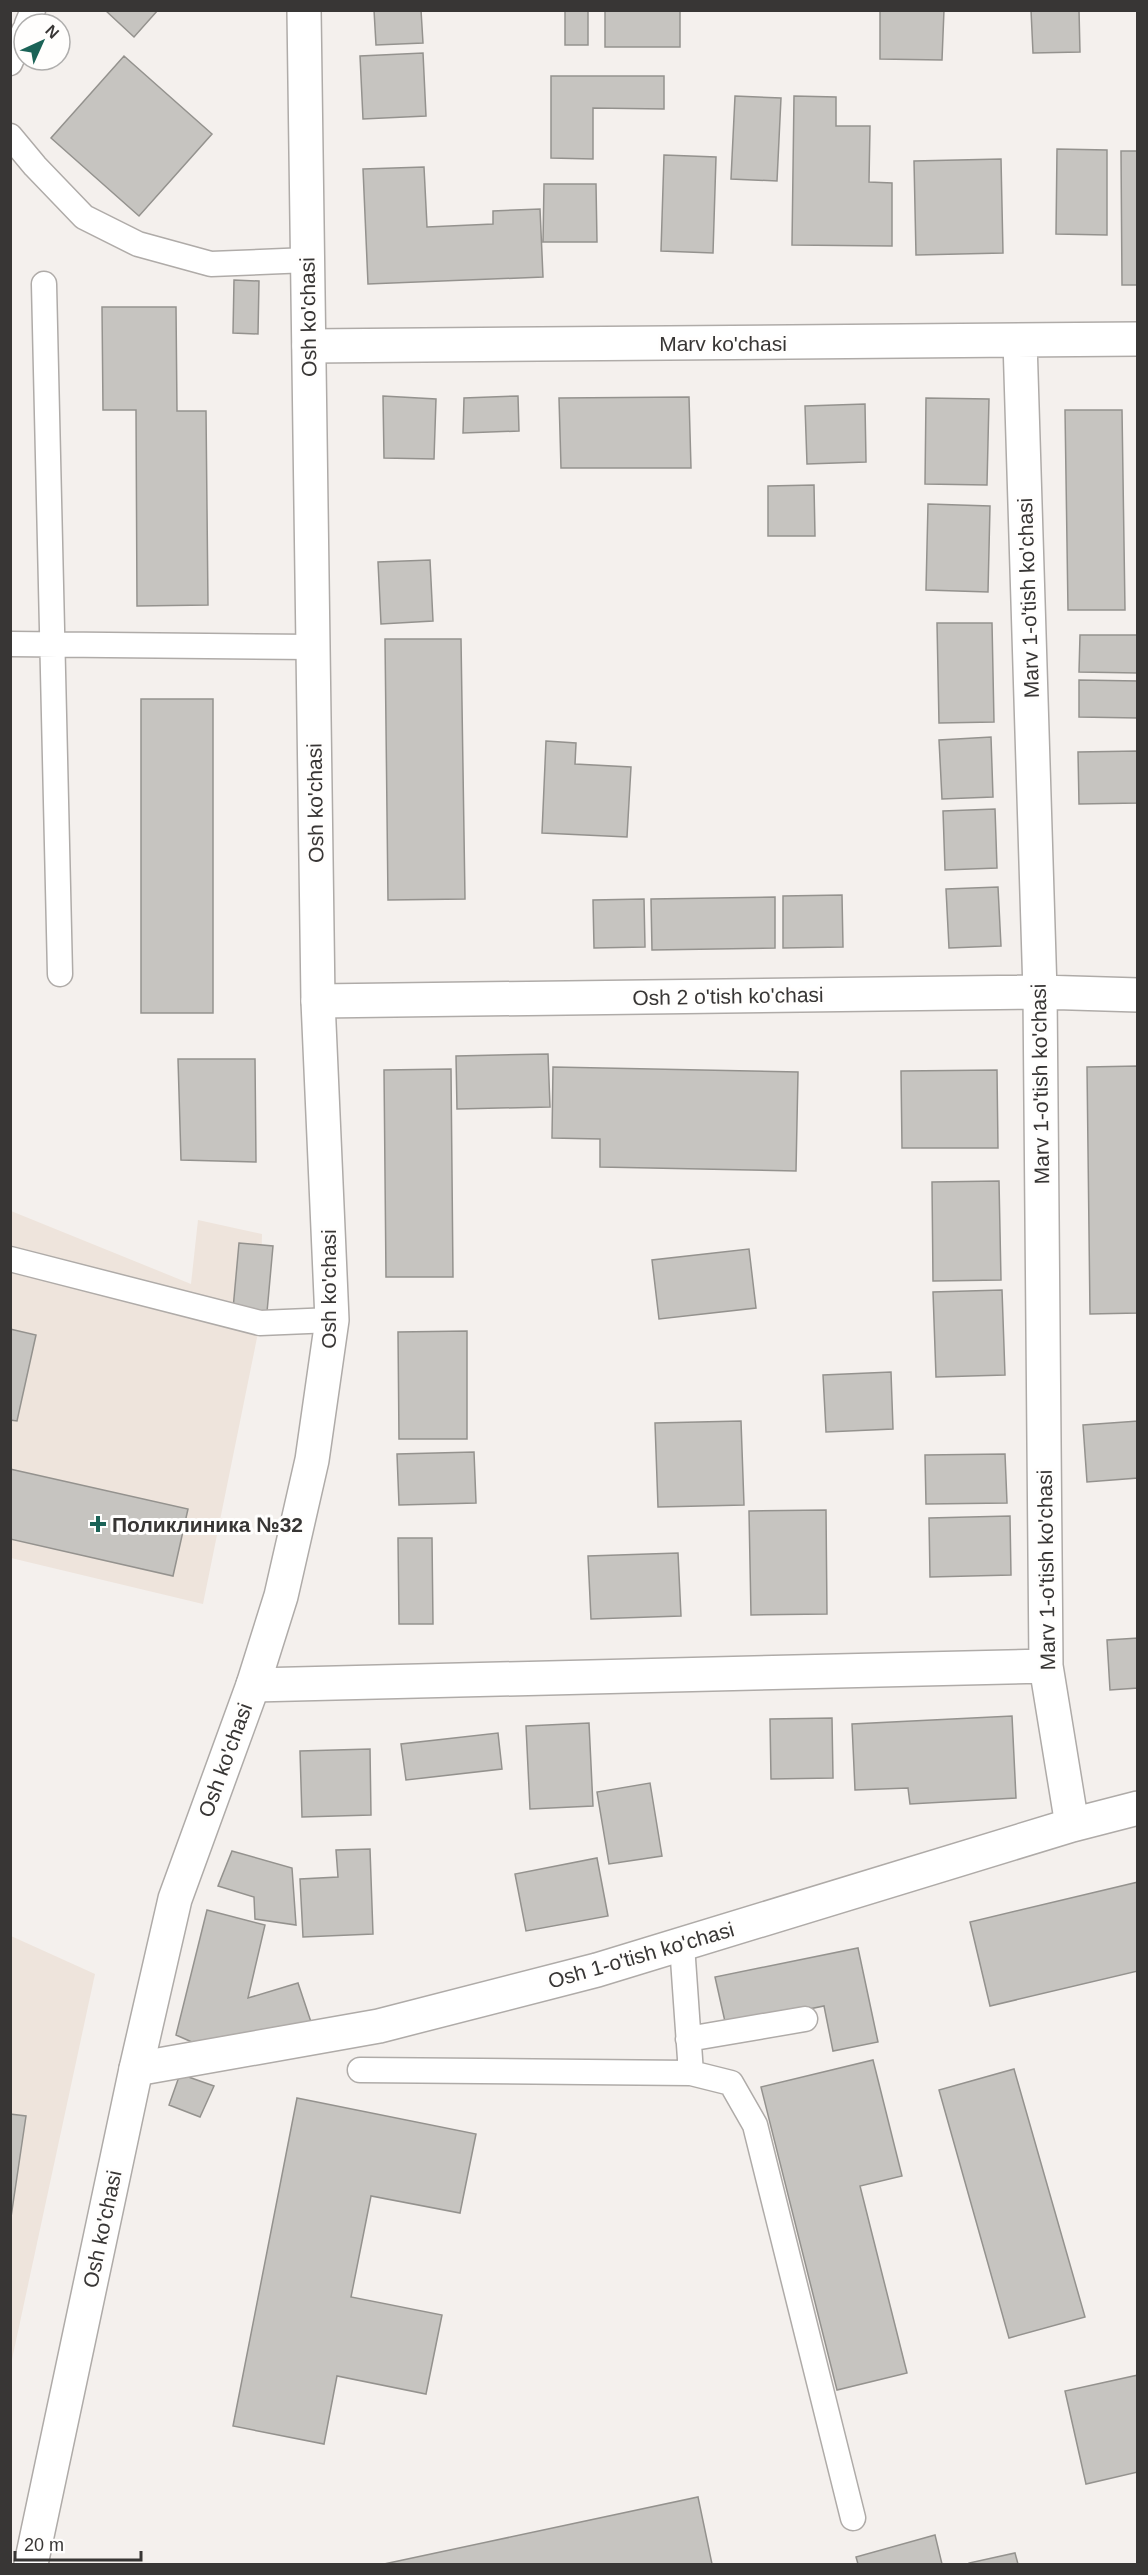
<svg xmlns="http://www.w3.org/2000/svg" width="1148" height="2575" font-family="Arial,sans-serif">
	<rect width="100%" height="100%" fill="#f4f0ed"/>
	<path fill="#eee4dc" d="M11,1211L191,1284L198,1220L262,1234L260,1323L203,1604L11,1558Z
		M11,1936L95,1974L11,2364Z"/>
	<path fill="#c6c4c0" stroke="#94928e" stroke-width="1.5" d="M105,10H158L134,37Z
		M374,10H421L423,43L376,45Z
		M565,10H588V45H565Z
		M605,10H680V47H605Z
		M880,10H944L942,60L880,59Z
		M1031,10H1079L1080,52L1033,53Z
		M423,53L426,116L363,119L360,56Z
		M124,56L212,134L139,216L51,138Z
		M551,76H664V109L593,108V159L551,158Z
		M735,96L781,98L777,181L731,179Z
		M794,96L836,97V126H870L869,182L892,183V246L792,245Z
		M1057,149L1107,150V235L1056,234Z
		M1121,151H1138V285H1122Z
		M664,155L716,157L713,253L661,251Z
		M1001,159L1003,253L916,255L914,161Z
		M424,167L427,227L493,224V211L540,209L543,277L368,284L363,169Z
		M544,184H596L597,242H543Z
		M234,280L259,281L258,334L233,333Z
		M102,307H176L177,411H206L208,605L137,606L136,410H103Z
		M383,396L436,399L434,459L384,458Z
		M518,396L519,431L463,433L464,398Z
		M689,397L691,468H561L559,398Z
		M926,398L989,399L987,485L925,484Z
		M865,404L866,462L807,464L805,406Z
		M1065,410H1122L1125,610H1068Z
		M814,485L815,536H768V486Z
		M928,504L990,506L988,592L926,590Z
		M430,560L433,621L381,624L378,562Z
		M937,623H992L994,722L939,723Z
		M1080,635H1138V673L1079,672Z
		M385,639H461L465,899L388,900Z
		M1079,680L1138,681V718L1079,717Z
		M141,699H213V1013H141Z
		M991,737L993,797L942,799L939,740Z
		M546,741L576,743L575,764L631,767L627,837L542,833Z
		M1138,751V803L1079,804L1078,752Z
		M995,809L997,868L945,870L943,811Z
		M998,887L1001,946L949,948L946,889Z
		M842,895L843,947L783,948V896Z
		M775,897V948L652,950L651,899Z
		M644,899L645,947L594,948L593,900Z
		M548,1054L550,1107L457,1109L456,1056Z
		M178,1059H255L256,1162L181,1160Z
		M1138,1066V1313L1090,1314L1087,1067Z
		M553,1067L798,1072L796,1171L600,1167V1139L552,1138Z
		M451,1069L453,1277H386L384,1070Z
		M997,1070L998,1148H902L901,1071Z
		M999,1181L1001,1280L933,1281L932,1182Z
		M239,1243L273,1246L267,1312L233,1309Z
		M749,1249L756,1308L659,1319L652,1260Z
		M1002,1290L1005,1375L936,1377L933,1292Z
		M10,1329L36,1335L17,1421L10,1420Z
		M467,1331V1439H399L398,1332Z
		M891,1372L893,1429L826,1432L823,1375Z
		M741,1421L744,1505L658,1507L655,1423Z
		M1138,1421V1478L1087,1482L1083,1425Z
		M474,1452L476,1503L399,1505L397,1454Z
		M1005,1454L1007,1503L926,1504L925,1455Z
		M10,1469L188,1509L173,1576L10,1539Z
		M826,1510L827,1614L751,1615L749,1511Z
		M1010,1516L1011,1575L930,1577L929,1518Z
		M398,1538H432L433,1624H399Z
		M678,1553L681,1616L591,1619L588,1556Z
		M1138,1638V1688L1110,1690L1107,1640Z
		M1012,1716L1016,1798L910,1804L908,1788L855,1790L852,1724Z
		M832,1718L833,1778L771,1779L770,1719Z
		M589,1723L593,1806L530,1809L526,1726Z
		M498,1733L502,1769L406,1780L401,1744Z
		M370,1749L371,1815L302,1817L300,1751Z
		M650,1783L662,1856L609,1864L597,1792Z
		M370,1849L373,1934L303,1937L300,1879L338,1877L336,1850Z
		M232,1851L292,1868L296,1925L255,1919L254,1897L218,1886Z
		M597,1858L608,1916L526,1931L515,1874Z
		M1138,1882V1971L990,2006L970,1922Z
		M207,1910L265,1925L248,1998L298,1983L311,2022L210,2050L176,2035Z
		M858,1948L878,2042L833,2051L824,2006L726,2026L715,1977Z
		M873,2060L902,2176L860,2186L907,2373L837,2390L761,2087Z
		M1014,2069L1085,2317L1009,2338L939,2090Z
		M180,2074L214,2086L200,2117L169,2105Z
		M297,2098L476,2134L460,2213L371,2196L351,2297L442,2315L426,2394L337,2376L324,2444L233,2426Z
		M10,2114L26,2116L10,2224Z
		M1138,2375V2472L1086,2484L1065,2391Z
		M698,2497L712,2564H384Z
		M935,2535L942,2564H858L856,2557Z
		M1015,2553L1018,2564H969V2563Z"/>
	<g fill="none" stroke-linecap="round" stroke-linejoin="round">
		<g stroke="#afaba8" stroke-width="27">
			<path id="lane" d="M27,24L33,10
				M10,63L24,31
				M10,136L35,166L84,217L138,244L211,264L308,260
				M44,284L60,974
				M10,644L313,647
				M10,1259L260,1323L332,1320
				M688,2039L805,2019
				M360,2070L691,2073L682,1945
				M691,2073L731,2083L755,2125L853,2518"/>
		</g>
		<g stroke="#afaba8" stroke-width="36">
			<path id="street" d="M1020,341L1040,992L1046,1666L1072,1825
				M309,346L1138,339
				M318,1001L1040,992L1138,995
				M253,1685L1046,1666
				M136,2069L379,2026L597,1970L1072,1825L1138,1808"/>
		</g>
		<g stroke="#afaba8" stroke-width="36">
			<path id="secondary" d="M31,2564L136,2069L175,1899L253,1685L281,1596L312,1460L332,1320L318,1001L304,10"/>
		</g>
		<use href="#lane" stroke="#fff" stroke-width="24"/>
		<use href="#street" stroke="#fff" stroke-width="33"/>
		<use href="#secondary" stroke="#fff" stroke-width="33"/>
	</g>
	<path fill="#1b6357" stroke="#fffefd" stroke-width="2" d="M95 1515h6v6h6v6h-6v6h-6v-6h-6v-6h6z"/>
	<g text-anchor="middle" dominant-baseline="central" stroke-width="6" stroke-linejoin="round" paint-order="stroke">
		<g font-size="21" fill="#383635" stroke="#fffefd">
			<text transform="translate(308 317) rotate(-91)">Osh ko'chasi</text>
			<text x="723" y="343">Marv ko'chasi</text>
			<text transform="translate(1028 598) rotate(-92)">Marv 1-o'tish ko'chasi</text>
			<text transform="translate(315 803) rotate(-91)">Osh ko'chasi</text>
			<text transform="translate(728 996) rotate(-1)">Osh 2 o'tish ko'chasi</text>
			<text transform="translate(1040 1084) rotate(-91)">Marv 1-o'tish ko'chasi</text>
			<text transform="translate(328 1289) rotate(-90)">Osh ko'chasi</text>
			<text transform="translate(1046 1570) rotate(-91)">Marv 1-o'tish ko'chasi</text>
			<text transform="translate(225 1760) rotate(-70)">Osh ko'chasi</text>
			<text transform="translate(641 1955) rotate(-16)">Osh 1-o'tish ko'chasi</text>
			<text transform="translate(102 2229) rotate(-78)">Osh ko'chasi</text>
		</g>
		<g font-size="21" font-weight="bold" fill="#383635" stroke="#fffefd" text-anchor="start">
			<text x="112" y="1524">Поликлиника №32</text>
		</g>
	</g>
	<rect width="1148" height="2575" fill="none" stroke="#383635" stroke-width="24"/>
	<g transform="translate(42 42) rotate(45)"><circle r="28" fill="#fffefd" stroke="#afaead" stroke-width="1.5"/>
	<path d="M0-4.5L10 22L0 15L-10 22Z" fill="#1b6357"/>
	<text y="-9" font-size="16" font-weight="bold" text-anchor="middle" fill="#383635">N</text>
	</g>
	<path d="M15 2551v9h126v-9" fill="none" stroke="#383635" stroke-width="3"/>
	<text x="24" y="2551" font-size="18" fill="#383635" stroke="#fffefd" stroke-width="4.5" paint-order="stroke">20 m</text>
</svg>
